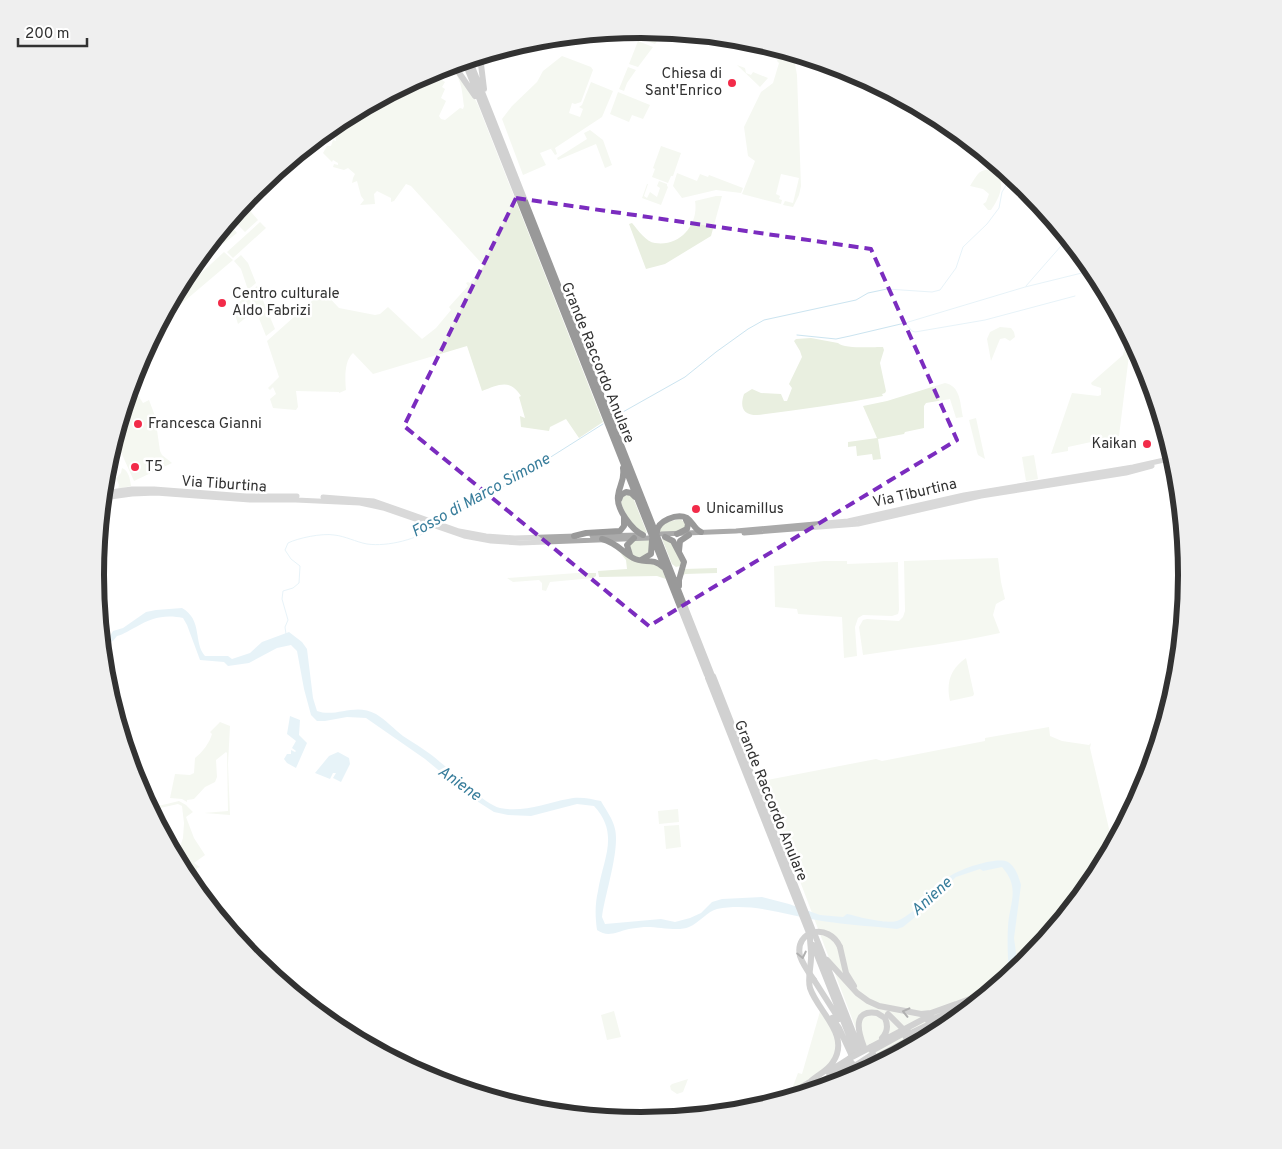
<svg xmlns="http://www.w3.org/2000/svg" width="1282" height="1149" font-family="Overpass,sans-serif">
	<rect width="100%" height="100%" fill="#fff"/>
	<path fill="#e9efe0" d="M643,29L664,31H665L655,44L639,38Z
		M638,41L653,47L638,67L629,64Z
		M782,50L793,53L797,75L801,186L799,195L793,207L783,205L785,201L793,203L799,178L781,174L776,194L780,196L779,199L782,200L781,204L742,194L755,161L748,156L744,127L761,92L773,83L779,63L777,61Z
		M562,56L591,67L593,70L581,102L575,104L572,103L569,113L580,117L583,109L579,107L582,105L591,82L613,91L602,117L555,148L557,154L555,155L551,149L553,148L540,153L546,165L523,175L502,119L512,106L537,82L543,71Z
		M452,64L473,95L478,105L603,422L579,438L566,419L550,427L549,431L521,427L520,416L525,418L519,397L521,396C510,378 498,385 482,391L467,346L373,374L353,353C344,361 345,379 346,390L339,393V392L296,391L298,407L296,410L273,408L270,399L276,394L273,387L270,390L268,388L279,377L267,341L323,291L339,308L375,315L380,314L388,307L422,339L436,328L451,310L449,307L468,286L466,283L468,282L470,283L484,266L411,186L406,184L394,201L391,202V198L377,191L374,194L375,204L360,205L364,200L361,196L357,181L352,183L353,178L355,174L348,168L344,170L333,167L334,164L338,165V163L333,160L332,162L323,153L327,146H331L333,140L336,141L335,131L331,126L338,121L432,70L440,68L439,78L445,82L442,87L445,89L441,98L446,101L439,116L441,119L445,120L460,108L463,109L464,106C462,91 462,73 445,66Z
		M737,65L745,68L746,73L751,75L753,72L768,78L760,87Z
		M628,67L636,70L627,83L624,91L619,89Z
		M618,92L650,105L643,119L632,115L629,122L610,114Z
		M590,130L603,140L612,165L605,168L596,144L558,160L557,158L587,139L584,133Z
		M661,146L681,153L673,176H671L668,183L652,177L655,169L653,168Z
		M996,164L998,165C1003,184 1003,193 991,210H988L983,204L986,202L989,194L983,189L970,186C977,175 979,168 992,170L993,165Z
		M677,173L697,181L700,174L708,177L709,175L743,188L741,193L716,190L682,198L673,186Z
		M659,181L667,184V186L668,187L661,205L642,198L647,184H648L644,196L647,198L650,192L657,197L660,188L657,186Z
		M716,196H722L711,236L665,264L646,269L629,224L632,223C638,230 646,242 655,243C680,247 699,224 695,201Z
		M246,206L258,220L245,232L233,220L239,216L236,213Z
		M228,222L237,233L223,244L216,236Z
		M260,222L266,228L233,258L227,252Z
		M224,252L233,260L161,321L173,299Z
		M241,255L248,263L256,283L248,290L241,269L234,261Z
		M257,286L275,329L266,336L249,293Z
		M248,294L254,311L238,324L233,308Z
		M1000,327L1011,328L1014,332L1015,337L1010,341L1005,338L1000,339L991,361L987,339L990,332Z
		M1128,333L1131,339L1119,436L1068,447V451L1051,454L1072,393L1098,396L1101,395V388L1092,385L1091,383L1123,355Z
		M811,338L838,343C844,349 873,347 883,347L884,350L880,363L886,391L885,393L882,394L883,396C841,404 799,410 757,415C742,415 740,406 744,394L752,389L761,393L781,394L784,401H787L792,388L789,384L802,357L800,351L794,341L796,339Z
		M945,383C961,386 960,404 963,417L956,418L950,399L926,403L924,406V428L905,432L904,434L878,439L881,459L873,460L872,454L857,456L856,446L848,447V442L877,438L863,406L887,401Z
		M131,384L143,403L149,400L155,416L160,451L162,455L172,463L134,481L115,439Z
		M976,418L985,459L978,455L977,452L969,420Z
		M1034,455L1038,479L1026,481L1022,457Z
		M122,468C129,471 130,479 131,486L118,489L119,485L116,478L121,473Z
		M624,494L632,495L647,533C631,531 627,516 621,503Z
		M680,519L687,524L683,531L660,533L659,528L663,523Z
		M662,539H669L682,560L680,566L676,567L672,564Z
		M634,540H650L651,550L640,559L632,556L629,546Z
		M615,546L627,554L661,567L666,579L657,576L599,577L598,571L627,569L626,560Z
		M998,558L1001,582L1005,599L996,604L993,615L1000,633C955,643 909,648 863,655L859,627L863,620L867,619L899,621L903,617L905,611L904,561Z
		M824,561H847V564L898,562L899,610L898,614L892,616L863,615L858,618L855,627L857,656L844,658L842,617L798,614L797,609L775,607L774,566Z
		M717,568V573L685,574L681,577L684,569Z
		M577,573H596V576L593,578L550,582L546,591L542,590V583L539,580L513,582L507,578Z
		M966,658L974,694L973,696L950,701C946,683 950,669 966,658Z
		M220,722L230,726L228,764L230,815L204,813L228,811L227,753L226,752L216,760L217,777L215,782L205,787L194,799L187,800V802L182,799L170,798L175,774L190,775L194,773L195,758C202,753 210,742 212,734L210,732Z
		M1049,727L1050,736L1062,741L1089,745L1091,743L1090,748L1110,833L1112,846L1095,878L1027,961L950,1024L933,1031L926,1038L912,1046L911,1044L931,1032L906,1045L908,1048L873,1066L857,1026L856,1029L762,781L876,759L882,761L985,741V738Z
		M179,801L186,805L193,812L186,817L194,838L205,855L194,863L200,867L197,868L196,888L187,877L177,859L179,858L177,856L183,838L184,823L182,806L178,804L151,810L150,808Z
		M678,809L679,822L659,824L658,811Z
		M679,825L681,847L666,849L664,826Z
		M821,1008C825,1018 834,1030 836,1040C840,1067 811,1078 792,1089L798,1073L802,1074Z
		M614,1011L621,1037L607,1040L601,1015Z
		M688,1079L683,1092L677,1094L671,1090L670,1086L672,1084Z"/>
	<path fill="#cbe4f0" d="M182,608C203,620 193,642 205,656H228L232,659L250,653L262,642L289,632L302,642L307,649L313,698L317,711C336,718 355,702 376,714C386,720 394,729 403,736C415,744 429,752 440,762C454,773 484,804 500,808C523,813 546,803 568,799C579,796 591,799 601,801C606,810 613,819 615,829C620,850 605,894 602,917L605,924L661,919L675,922L690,918L701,913L712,902L722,899L762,897L789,904L820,915L843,917L847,914L852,915C861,918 890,924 897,921C919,912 931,889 950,876C960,869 997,856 1008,862C1016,867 1019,878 1021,885L1014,938L1018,968L1009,975C1008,959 1007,943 1008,927C1009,904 1021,888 1002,867L983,871L980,869L956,877L914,918L903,927L897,929C872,926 847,925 822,921C787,915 752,902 717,909C708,911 699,923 689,927C678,932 656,926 644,927C639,928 633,928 629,929C616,932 608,938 597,930C595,916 595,904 598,891C603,859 620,834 594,806L577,804L531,816L508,815L494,812L472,798L425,759L366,718L347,717L325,721H317L311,715L304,689L297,651L291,645L277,648L249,663L228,666L224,662L200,660L187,625L183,618C165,614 151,618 136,627C129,630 125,634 117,636L113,641L102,646V640L110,636L113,631L123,628L146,612L156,610Z
		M290,716L300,720L299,735L307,743L296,768L287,763L284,759L287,754H291V750L295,752L296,751L292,748L296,741L287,734Z
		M338,752L349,758L350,764L341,782L333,778L336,773H333L330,779L315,773L329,756Z"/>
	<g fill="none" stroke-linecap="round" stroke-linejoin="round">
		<path stroke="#cbe4f0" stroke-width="1" d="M1026,286L1061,246L1066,237
			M906,324L912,331L915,332L985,320L1075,296
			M797,335L836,339L850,336L905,323L1025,287L1094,270
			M614,417L685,377L716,352L748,329L764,320L856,300L868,293L887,289L932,292L940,290L956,268L963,247L987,224L999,208L1002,192L1012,176
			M442,522L485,495L508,484L603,424
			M286,634L285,627L288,620L282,599L283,591L293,588L299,583L300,566L291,559L285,550L288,543C298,538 322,533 334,535C345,536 356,542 367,544C388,547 418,539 435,527"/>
		<path stroke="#aaa" stroke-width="5" d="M103,493L132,489H154L246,496H297
			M323,497L374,501L459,531L486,536L515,538L576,536
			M103,498L132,494L156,493L250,500H296L360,503L383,508L464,536L491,541L520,543L649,538
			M744,533L858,524L981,496L1126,473L1152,466
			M661,534L736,531L848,521L964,495L1133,467L1173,458
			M592,536L641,535"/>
		<path stroke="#999" stroke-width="6" d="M480,56L484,89
			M469,59L711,673
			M464,60L707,675
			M453,64L475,96
			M623,468C625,481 619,485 618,496C616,509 632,530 643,535
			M619,500L621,495L626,492L631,493L635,497
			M657,532C657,521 677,513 687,518C693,522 694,529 701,532
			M677,534L687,529L688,524L686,520
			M574,536L586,533L620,531L624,526V516
			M665,537L673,541L684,562L679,580V586
			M602,539C617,543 621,551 633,558C643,564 653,557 663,567
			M679,551L680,541L689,535
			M630,555L627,545L634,538
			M641,560L651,554L652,540
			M713,676L813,931
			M708,678L809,933
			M815,935L860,1050
			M813,945L856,1053
			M840,947L846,973L854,986
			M827,960L857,993L868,1001L879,1006L921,1014L931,1013L956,1004
			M814,980L839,1019
			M954,1005L988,992
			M832,1018L839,1028L851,1054
			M928,1021L978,1001
			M905,1036L934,1022
			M930,1036L940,1026
			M864,1047C858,1032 852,1009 877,1013L885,1018C888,1025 888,1032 882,1038
			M871,1047L931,1015
			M872,1051L908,1031
			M875,1058L935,1026L959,1016
			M828,1072L850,1058
			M810,1082C817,1075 828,1071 833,1062C851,1035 818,1012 810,988C807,977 812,965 811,953C811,948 810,943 810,938
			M830,1085L855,1071
			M801,1094L852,1063
			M780,1100L813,1080"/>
		<path stroke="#999" stroke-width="6" d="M814,980C809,973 803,965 800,956C794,930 829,922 840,947
			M888,1014L902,1028L910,1046
			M850,1058L871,1047
			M853,1067L873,1054
			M855,1071L875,1058"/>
	</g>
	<defs><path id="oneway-chevron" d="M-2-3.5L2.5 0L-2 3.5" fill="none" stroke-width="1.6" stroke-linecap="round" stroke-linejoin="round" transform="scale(1.25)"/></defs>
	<g stroke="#515151">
		<use href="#oneway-chevron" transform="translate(802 955) rotate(78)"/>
		<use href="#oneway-chevron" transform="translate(906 1012) rotate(-167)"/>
	</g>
	<path d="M0 0H1282V1149H0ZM516,198L871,249L957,440L649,626L404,426Z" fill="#fff" fill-opacity=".55" fill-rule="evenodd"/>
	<path fill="none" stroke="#7b2cbf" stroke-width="4" stroke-dasharray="10 6" stroke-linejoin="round" d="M516,198L871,249L957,440L649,626L404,426Z"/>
	<g fill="#f22b49" stroke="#fff" stroke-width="2">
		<circle cx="732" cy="83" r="5"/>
		<circle cx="222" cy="303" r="5"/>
		<circle cx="138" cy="424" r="5"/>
		<circle cx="1147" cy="444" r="5"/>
		<circle cx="135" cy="467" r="5"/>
		<circle cx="696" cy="509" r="5"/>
	</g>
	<g text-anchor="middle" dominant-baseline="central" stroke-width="5" stroke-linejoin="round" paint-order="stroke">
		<g font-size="15" fill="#323232" stroke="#fff" text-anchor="start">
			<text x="722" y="74" text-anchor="end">Chiesa di<tspan x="722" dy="17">Sant'Enrico</tspan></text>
			<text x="232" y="294">Centro culturale<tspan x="232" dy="17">Aldo Fabrizi</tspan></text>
			<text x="148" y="424">Francesca Gianni</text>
			<text x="1137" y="444" text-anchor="end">Kaikan</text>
			<text x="145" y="467">T5</text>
			<text x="706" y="509">Unicamillus</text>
		</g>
		<g font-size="15" fill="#323232" stroke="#fff">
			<text transform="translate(597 363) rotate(68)">Grande Raccordo Anulare</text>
			<text transform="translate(224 485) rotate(4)">Via Tiburtina</text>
			<text transform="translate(915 494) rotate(-13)">Via Tiburtina</text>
			<text transform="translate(770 801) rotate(68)">Grande Raccordo Anulare</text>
		</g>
		<g font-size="16" font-style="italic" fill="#387d9b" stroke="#fff">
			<text transform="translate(481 496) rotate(-29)">Fosso di Marco Simone</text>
			<text transform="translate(459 784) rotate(35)">Aniene</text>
			<text transform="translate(932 897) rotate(-42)">Aniene</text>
		</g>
	</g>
	<path d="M0 0H1282V1149H0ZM104 575a537 537 0 1 1 1074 0a537 537 0 1 1-1074 0Z" fill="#efefef" fill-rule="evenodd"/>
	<path fill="none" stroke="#323232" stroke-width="6" d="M104 575a537 537 0 1 1 1074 0a537 537 0 1 1-1074 0Z"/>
	<path d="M18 38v8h69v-8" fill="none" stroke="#323232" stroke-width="2.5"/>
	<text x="25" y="38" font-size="15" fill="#323232" stroke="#ffffff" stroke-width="4" paint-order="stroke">200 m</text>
</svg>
